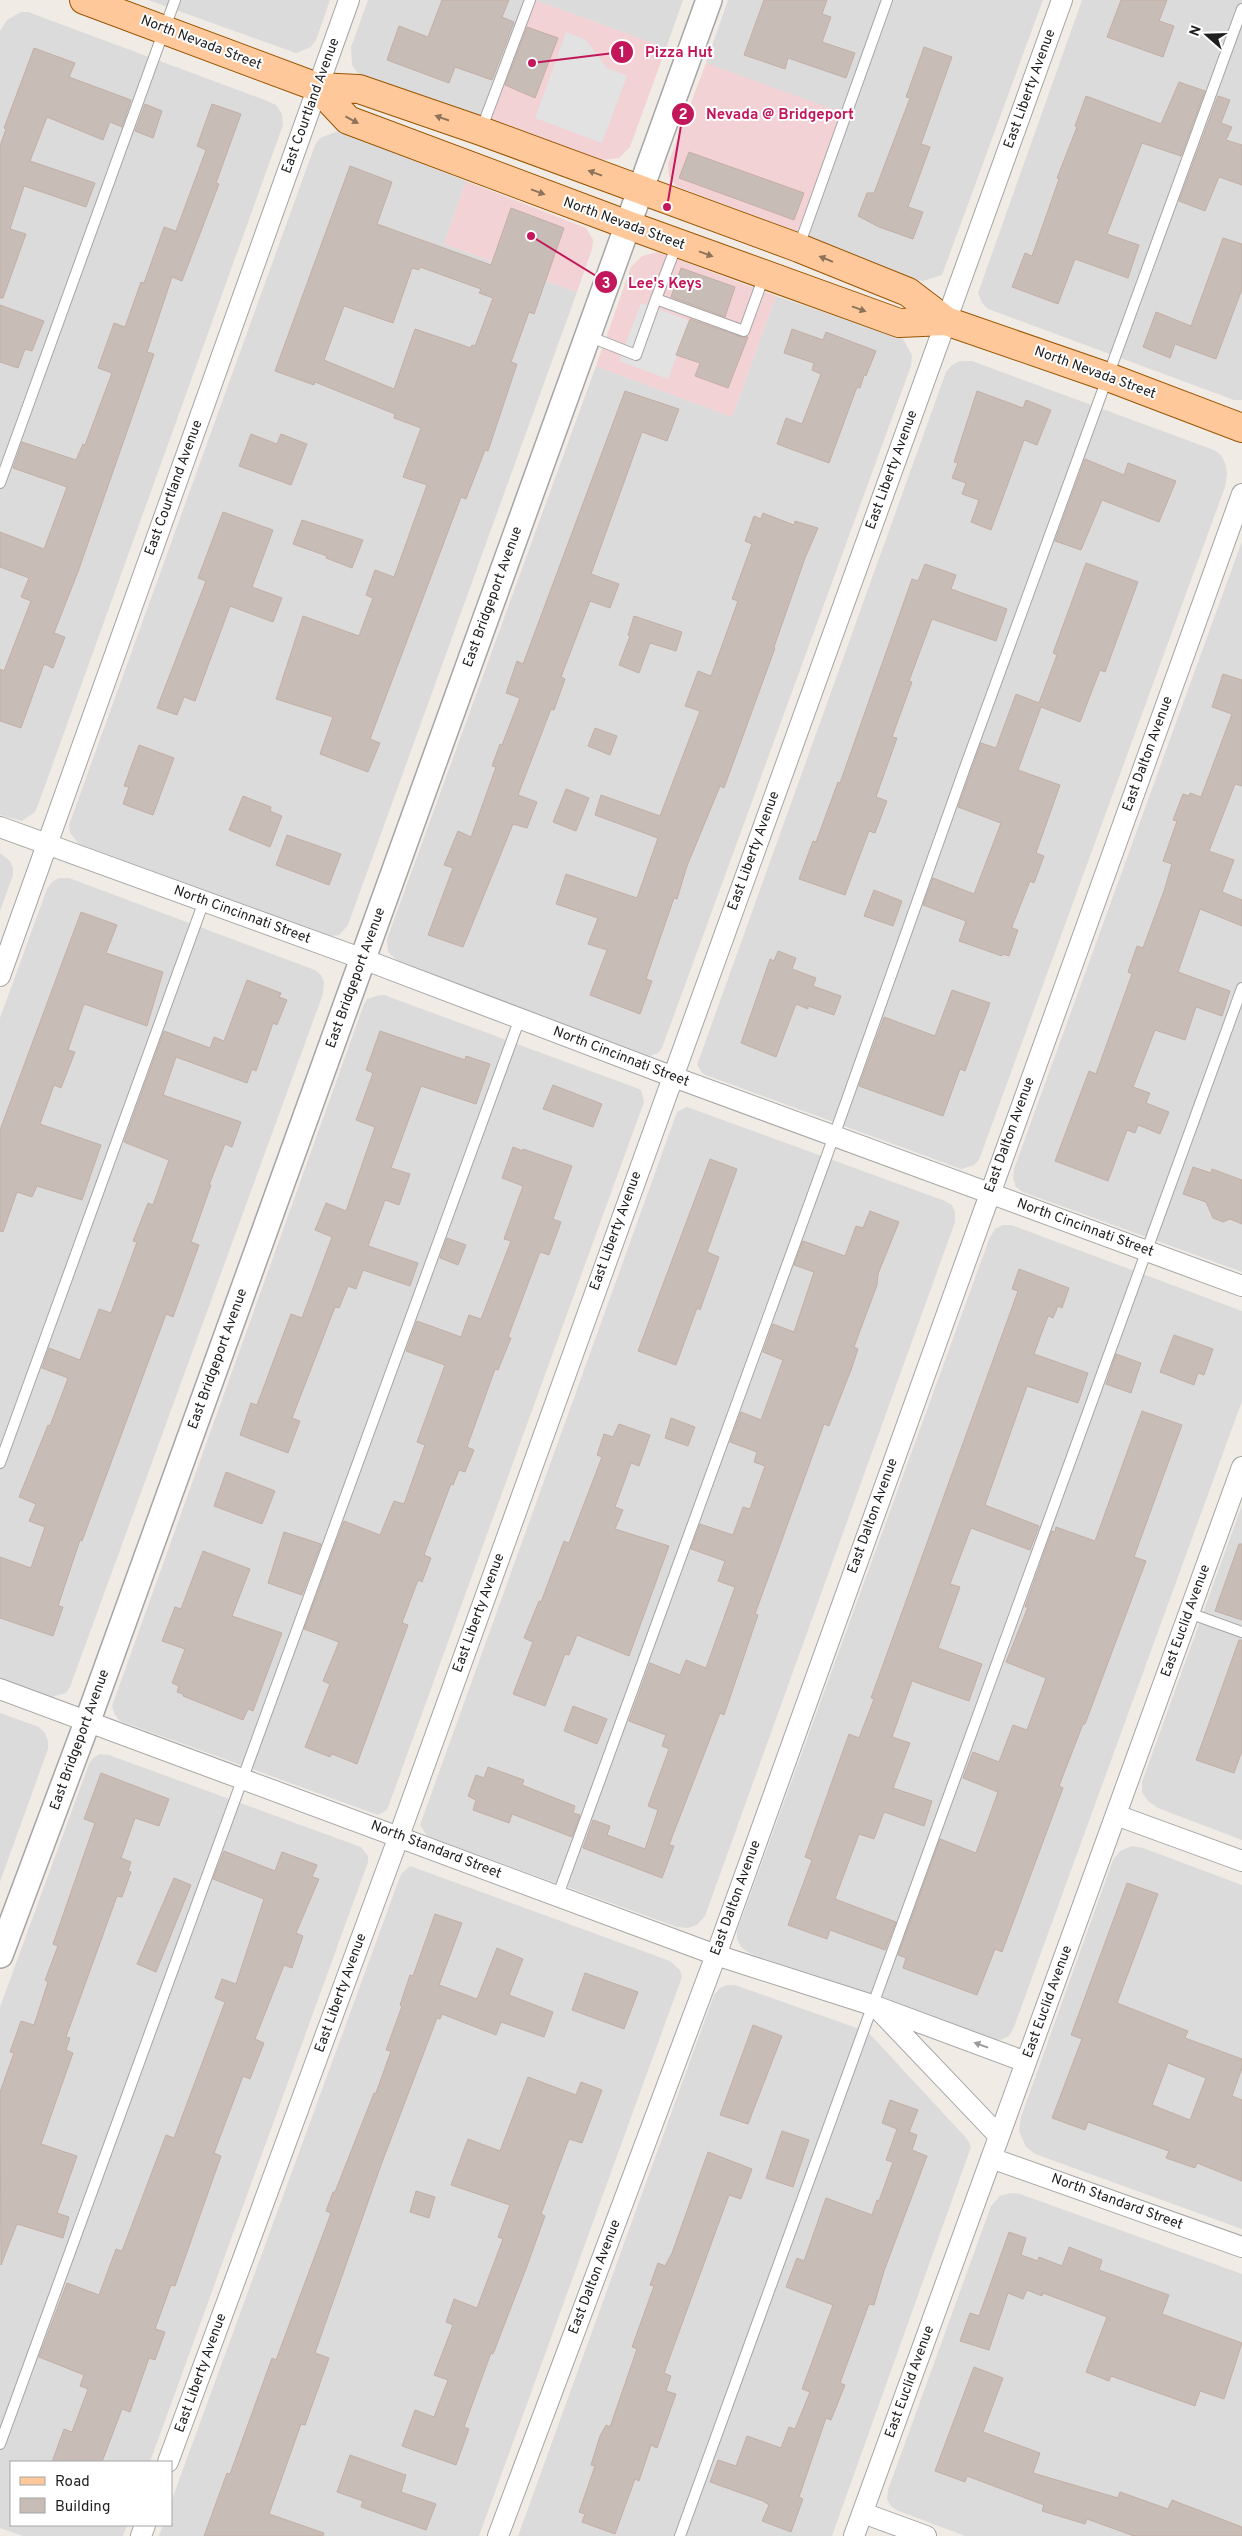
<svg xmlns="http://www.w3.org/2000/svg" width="1242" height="2536" font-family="Overpass,sans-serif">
	<rect width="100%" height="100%" fill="#f0ebe4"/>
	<path fill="#dcdbdb" d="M148,0H330L316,40L311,47L296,53Z
		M368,0H527L485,117L364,77L357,72L352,65L351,47Z
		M535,0H683L666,48Z
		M728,0H1043L942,275L923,281L913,279L803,234L706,63Z
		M1082,0H1242V400H1234L988,309L982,303L978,293Z
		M21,12H28L265,100L276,105L282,114L283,125L38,805L35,812L22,821L0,815V31L7,20Z
		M338,131L466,181L444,244L577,292L348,925L339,935L331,936L79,844L70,833L69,825L315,145L320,138Z
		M776,296L903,339L912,355L911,366L662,1048L658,1053L650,1056L399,962L388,952L387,939L596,366L732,417Z
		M960,361H972L1214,450L1221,455L1226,465L1227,475L1225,487L979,1160L974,1165L961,1169L703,1074L697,1065L946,372L952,365Z
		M1242,541V1272L1023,1192L1016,1187L1013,1179L1014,1169Z
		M0,853L10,861L13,868V875L0,911Z
		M59,878H69L315,970L321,975L324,982L323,994L70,1687L66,1693L52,1697L0,1678V1018L47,889L52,882Z
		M384,995L634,1087L641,1090L644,1102L387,1810L378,1815L120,1721L115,1715L112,1706L363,1007L367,999L376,996Z
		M687,1107L945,1201L952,1205L955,1212V1222L705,1916L697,1925L688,1928L677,1927L427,1836L420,1825L677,1112Z
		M1003,1225H1011L1242,1311V1401L1014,2027L1009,2036L1000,2040H992L749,1953L741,1947L737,1939V1931L990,1237L995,1229Z
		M1242,1505V1840L1158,1808L1148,1801L1142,1792V1782Z
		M0,1713L39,1727L45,1733L48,1741V1749L0,1882Z
		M100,1754L109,1755L361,1847L368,1856V1862L150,2462H11V2525H127L123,2536H23L0,2528V2007L89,1764L93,1758Z
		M1132,1846L1143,1848L1242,1885V2229L1035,2154L1026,2147L1019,2131L1021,2117L1113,1860L1120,1851Z
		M410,1866L670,1961L680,1970L682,1977L479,2536H159L163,2525H171V2502L401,1874Z
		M727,1985H735L868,2032L968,2140L971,2147L832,2536H518L714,1995L720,1988Z
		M1010,2193L1020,2194L1242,2274V2536H965L896,2510L890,2505L887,2499L888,2490L991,2206L1000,2196Z"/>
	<path fill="#f2d2d4" d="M527,0H535L666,48L630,147L619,158L603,160L485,117Z
		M706,63L846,114L803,234L676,186L669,176L668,164Z
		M466,181L586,228L593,240L592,249L577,292L444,244Z
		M658,252L776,296L732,417L596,366L631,267L642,256Z"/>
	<path fill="#e2e2e2" d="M566,32L586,40L607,68L627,76L602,143L535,118Z
		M641,303L690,321L668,379L619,361Z"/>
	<path fill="#c8bcb6" stroke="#c3afa5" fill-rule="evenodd" d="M442,0H509L502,17L514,22L492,80L455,67L449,83L387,60L399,26L428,37Z
		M764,0H827L822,14L831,17L822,42L855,53L846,78L788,58L785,69L744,55Z
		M1121,0H1167L1159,21L1174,26L1163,57L1107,37Z
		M527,27L558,38L535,98L505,85Z
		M924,47L952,57L921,144L930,147L908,207L923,212L913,239L879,227L858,216L867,193H874L910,98L906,97Z
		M34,48L75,63L69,77L131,100L122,127L110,122L103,140L47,117L30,161L95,183L86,207L24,186L10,229L26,234L3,298H0V146L6,129L4,128Z
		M1179,82L1205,91L1181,156L1142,143L1107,234L1139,245L1128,278L1075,259L1058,304L1012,287L1025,253L1032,256L1059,179L1057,178L1077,127L1075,126L1086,96L1161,124Z
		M1218,96L1230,100L1221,123L1232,127L1226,140L1242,145V185L1219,177L1205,211L1179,201Z
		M145,104L162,111L153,138L135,131Z
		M212,104L241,114L216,183L219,184L182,281L172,277L147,352L154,354L79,569L54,633L65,637L53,668L44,664L21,728L0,721V669L4,671L31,601L21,597L29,578L0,567V532L44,549L67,487L13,468L22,442L76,460L83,444L85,445L112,373L98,368L114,323L125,327L141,282L144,283L164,227L176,231L206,150L197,146Z
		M689,152L804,193L794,220L679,178Z
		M350,166L392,182L377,224L491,265L511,208L564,228L534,314L529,312L511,362L517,364L488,451L485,450L466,499L461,497L370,739L380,743L368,772L320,754L333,717L276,699L303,616L359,636L373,598L366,595L375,570L394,577L427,485L403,477L421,428L394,418L395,414L315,382L314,385L275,371ZM420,267L481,289L479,293L493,298L475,346L472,345L471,348L415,329L394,389L324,360L344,306L393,323L412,268L419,270Z
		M1223,238L1242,244V289L1216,359L1175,344L1170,358L1143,347L1156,312L1191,326Z
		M681,268L735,287L725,317L671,297Z
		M0,305L44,321L32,351L25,349L18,368L0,362Z
		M690,319L742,337H748L728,388L695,376L700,363L676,355Z
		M792,329L823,340L826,332L876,351L866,376L864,375L860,388L857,387L829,463L777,444L786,418L802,424L821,374L812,370L814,363L784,353Z
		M625,391L679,409L667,441L642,432L591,574L619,584L610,608L590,601L561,677L565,679L554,710L551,709L518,795L537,802L527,828L513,824L463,947L428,935L453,868L444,865L458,831L471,837L496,767L492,766L500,744L502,745L520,698L506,693L517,661L523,664Z
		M977,391L1023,408L1026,400L1051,410L1037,445L1024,440L991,530L971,522L979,500L962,494L966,483L952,478L958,463L954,462Z
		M251,434L277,444L281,434L307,444L291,485L239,466Z
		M1085,459L1124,475L1128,463L1176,481L1159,522L1102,500L1081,550L1055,541Z
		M223,512L273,530L252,587L282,598L273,622L230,606L195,701L184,697L177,715L157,708L206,581L198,578Z
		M763,513L794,525L795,521L818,528L805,558L774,647L775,648L724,788L720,786L687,866L677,899L674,898L646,979L652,981L640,1014L590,995L607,950L588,944L598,918L556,904L566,874L637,898L658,838L595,815L601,795L660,816L700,711L685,706L698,671L711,676L738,601L732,599L752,544L745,541L754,516L761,519Z
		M302,520L363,540L352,568L326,558L327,556L293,544Z
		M1086,563L1138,582L1105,672L1100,670L1080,722L1041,707L1018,770L1060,785L1036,853L1044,856L1034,883L1030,881L1013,924L1012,928L1018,930L1009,956L1003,954L1002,956L959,941L966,921L923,905L933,878L974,894L1001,823L958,807L981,743L996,748L1016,694L1039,703L1057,655L1053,653Z
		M925,564L956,575L951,589L1007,609L996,641L932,619L909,681L912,682L892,737L897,738L876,797L887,801L875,833L869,831L845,895L799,879L813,841L816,842L838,782L840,783L912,579L918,581Z
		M634,616L682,632L676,651L650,643L639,673L619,665L630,636L628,635Z
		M1223,674L1242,680V786L1235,784L1209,851L1234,860L1222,892L1242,900V926L1200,909L1178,972L1230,991L1222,1016L1196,1007L1185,1040L1155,1030L1133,1087L1150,1093L1146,1103L1169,1112L1160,1134L1138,1125L1135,1133L1127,1130L1108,1181L1055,1161L1089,1071L1096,1074L1132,974L1128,972L1137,946L1143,948L1164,891L1172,864L1163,861L1177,821L1173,820L1183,794L1189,796L1190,793L1201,797L1232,714L1212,707Z
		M595,728L617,736L610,755L588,746Z
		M139,745L174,758L153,815L123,804L129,787L124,786Z
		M566,789L589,798L576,831L553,822Z
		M243,796L271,807L270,811L282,816L270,847L229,830Z
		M287,835L341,854L329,885L276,865Z
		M874,890L902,901L893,926L864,916Z
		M81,912L117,925L106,953L163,972L147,1026L84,1004L68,1050L75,1052L61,1088L54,1085L40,1124L101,1145L82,1200L37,1186L32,1197L17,1192L3,1232L0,1231V1130Z
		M778,951L796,958L792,969L816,978L813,986L841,996L834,1015L808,1006V1009L796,1004L776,1057L741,1043L770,959L774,961Z
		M247,980L281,993L279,997L287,1000L277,1025L273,1023L256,1071L252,1069L247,1083L176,1057L163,1095L241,1122L232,1147L225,1144L209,1185H211L191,1242L199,1245L173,1317L166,1314L82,1541L80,1540L58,1606L63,1607L53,1636L0,1618V1557L31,1568L45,1527L29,1521L36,1504L19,1497L48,1425L50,1426L68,1378L42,1368L49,1348L80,1360L99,1309L111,1313L137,1242L133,1241L148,1203L153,1205L169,1160L124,1142L164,1031L210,1048L214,1037L224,1041Z
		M952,990L990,1003L965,1071L960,1069L943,1116L859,1086L884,1017L935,1036Z
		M380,1031L465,1060L466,1056L490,1064L476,1104L421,1086L391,1168L410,1174L399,1205L385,1200L368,1246L418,1263L410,1286L363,1270L356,1289L348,1286L339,1308L335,1307L292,1418L300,1421L288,1453L240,1435L251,1403L257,1405L291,1314L302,1318L332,1237L315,1230L326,1203L346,1211L375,1127L356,1120L373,1073L366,1070Z
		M553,1085L602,1104L593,1127L543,1109Z
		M513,1147L523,1151V1149L572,1166L553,1219L561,1222L549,1255L540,1252L508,1337L511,1338L498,1370L495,1369L467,1447L474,1450L465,1472L459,1470L453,1485L451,1484L424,1555L431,1558L422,1582L418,1580L402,1623L408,1625L357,1764L332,1754L330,1757L305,1747L330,1684L323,1681L339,1642L304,1629L344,1521L380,1535L394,1501L404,1504L425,1445L417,1442L445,1365L406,1351L417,1321L461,1337L469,1315L481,1319L511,1241L504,1239L523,1186L502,1178Z
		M710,1159L737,1169L707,1252L719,1257L700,1310L697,1308L676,1365L638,1351Z
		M1193,1167L1211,1173L1212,1169L1242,1180V1224L1230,1219L1223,1222L1213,1218L1206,1202L1183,1194Z
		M870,1211L899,1222L878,1274L877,1285L854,1347L858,1349L851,1370L829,1426L824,1424L755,1614L758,1615L724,1715L720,1713L669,1845L674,1846L662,1878L583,1848L593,1820L610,1826L607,1835L645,1849L658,1810L648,1806L669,1749L662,1746L666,1735L629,1721L650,1663L680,1675L686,1660L706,1668L735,1587L718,1581L725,1561L691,1549L700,1524L733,1535L743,1507L750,1509L765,1466L754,1462L757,1452L730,1442L741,1412L761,1420L783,1360L763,1352L773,1324L794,1332L814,1272L794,1265L803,1241L845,1256L856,1226L863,1228Z
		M447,1238L466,1245L458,1265L440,1258Z
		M1019,1269L1069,1288L1062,1308L1058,1306L1053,1318L1048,1316L1034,1354L1088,1373L1078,1403L1027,1386L985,1505L1039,1526L1030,1550L971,1528L950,1584L960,1587L938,1648L982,1664L969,1701L912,1681L892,1737L910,1743L893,1788L932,1801L924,1826L884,1812L874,1839L859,1834L835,1899L896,1922L885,1950L830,1930L827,1939L788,1925L812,1860L805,1857L849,1734L859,1738L874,1699L871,1698L1018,1291L1012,1289Z
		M1174,1335L1213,1349L1204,1375L1198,1373L1194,1385L1160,1372Z
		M1116,1354L1141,1363L1131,1393L1106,1384Z
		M1142,1411L1182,1425L1134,1557L1146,1561L1085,1724H1083L1059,1786L1063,1788L1002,1952L995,1949L977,1995L903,1968L906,1958L898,1955L940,1839L976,1853L998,1792L963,1778L973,1752L999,1762L1013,1725L1027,1730L1046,1678L1006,1662L1028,1607H1025L1052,1531L1055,1532L1056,1527L1095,1541Z
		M671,1418L695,1427L688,1446L665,1438Z
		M619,1424L650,1435L639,1466L631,1463L615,1507L623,1510L615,1529L669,1546L629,1656L577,1635L569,1655L565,1654L545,1706L513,1694L533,1642L524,1638L539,1601L541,1602L564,1541L569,1543L602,1457L597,1455L604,1434L613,1437Z
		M226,1472L275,1491L262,1524L214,1506Z
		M284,1532L321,1544L302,1595L268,1583Z
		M1239,1544H1242V1620L1215,1611Z
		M203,1551L250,1569L232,1616L282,1633L253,1711L248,1709L243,1720L183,1696V1694L177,1692L179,1686L172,1683L185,1649L162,1641L175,1607L181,1609Z
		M1239,1640H1242V1751L1234,1773L1196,1760Z
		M573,1706L607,1719L597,1744L564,1731Z
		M488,1767L524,1780L522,1785L575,1806L573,1813L580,1815L572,1837L512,1814L509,1823L473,1810L476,1800L468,1796L476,1775L484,1778Z
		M101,1773L169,1799L159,1826L135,1818L121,1858L131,1862L128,1871L131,1872L122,1897L117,1896L66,2037L70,2038L66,2050L73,2053L41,2144L77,2156L57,2213L69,2217L63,2238L17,2224L1,2265L0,2092L14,2053L10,2052L21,2021L34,2025L48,1982L45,1980L58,1946L53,1944L95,1823L84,1819Z
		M224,1851L275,1871L282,1852L317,1865L312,1877L319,1879L296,1933L303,1936L292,1968L284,1965L255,2039L264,2043L250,2079L243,2076L214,2153L221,2156L175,2286L171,2285L155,2329L165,2332L155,2360L149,2358L130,2412L122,2409L102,2462H52L64,2429L72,2432L88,2389L80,2386L84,2375L39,2357L67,2283L99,2295L116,2249L122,2251L166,2135L174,2138L225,2002L215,1998L222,1979L236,1984L264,1899L213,1879Z
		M174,1878L191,1885L156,1972L137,1964Z
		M1127,1883L1158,1894L1117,2003L1188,2031L1185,2038L1242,2059V2068L1232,2096L1242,2100V2181L1197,2163L1195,2168L1166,2158L1169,2151L1088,2122L1085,2130L1052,2118L1082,2039L1071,2035ZM1168,2063L1206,2078L1190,2120L1152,2105Z
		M435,1914L462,1923L439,1985L477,1999L497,1948L523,1959L509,1995L553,2012L544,2037L501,2022L496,2035L442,2014L440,2019L437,2018L381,2165L315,2353L329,2358L305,2425L301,2424L269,2514L324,2533L323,2536H204L227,2473L230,2474L272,2358L276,2360L331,2213L326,2211L333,2192H335L374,2093H376L391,2051L386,2050L402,2006L400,2005L410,1975L413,1976Z
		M585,1973L638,1992L624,2029L572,2010Z
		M753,2025L782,2036L748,2124L720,2115Z
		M528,2077L576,2095L581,2082L602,2090L582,2143L569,2139L541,2214L545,2216L527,2266L493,2354L491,2353L464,2427L469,2429L456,2465L402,2446L415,2410L434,2417L448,2380L434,2375L453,2325L446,2322L454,2299L477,2308L503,2239L498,2237L510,2205L451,2185L468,2139L500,2151Z
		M890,2100L918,2110L909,2132L917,2135L912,2150L927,2156L884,2271L874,2305L869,2304L840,2383L845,2385L831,2420L826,2418L799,2497L803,2499L791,2532L762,2521L769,2505L763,2501L710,2482L718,2460L736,2466L747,2436L781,2448L789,2427L795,2429L810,2392L802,2389L833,2305L786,2287L797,2258L804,2261L826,2198L872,2215L877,2200L879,2201L893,2162L886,2160L897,2129L882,2123Z
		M782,2131L809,2140L793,2187L766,2178Z
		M708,2152L752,2169L741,2199L729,2195L664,2373L671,2376L666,2391L676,2394L657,2448L651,2445L639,2481L635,2479L615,2534L582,2522L585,2514L579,2512L595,2466L591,2465L600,2436L606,2425L610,2427L637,2349L632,2347L654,2286L650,2285L658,2263L665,2266L672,2253Z
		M416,2191L435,2197L429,2218L410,2212Z
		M1009,2232L1026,2238L1021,2255L1038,2261L1039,2257L1062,2266L1069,2247L1102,2260L1099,2270L1169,2295L1162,2314L1242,2343L1224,2399L1200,2391L1195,2406L1111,2376L1109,2381L1086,2372L1107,2317L1043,2293L1042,2296L1027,2290L1023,2299L1008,2293L989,2350L960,2341L970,2313L979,2316Z
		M974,2367L1003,2378L983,2432L1040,2453L1033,2473L1118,2498L1120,2492L1168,2509L1172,2500L1242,2527V2536H1134L1087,2519L1085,2524L1042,2511L1044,2505L967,2476L965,2482L935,2471Z
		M350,2455L406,2475L401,2492L436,2504L426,2530L361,2507L363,2501L337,2492Z"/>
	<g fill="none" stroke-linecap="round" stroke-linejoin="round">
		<g stroke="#a5a5a5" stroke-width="12">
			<path id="service" d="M481,130L530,0
				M799,246L887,0
				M656,299L677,244
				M588,336L636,355L656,299L744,331L764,276
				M0,483L175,0
				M0,1463L204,901
				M1189,1613L1242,1632
				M558,1895L834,1136L963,773L1242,9
				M0,2444L520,1018
				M680,2536L1242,988"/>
		</g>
		<g stroke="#a5a5a5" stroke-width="22">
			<path id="minor" d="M0,827L363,959L671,1076L1242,1286
				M0,976L349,0
				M0,1689L716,1955L875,2006L1026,2062
				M1116,1815L1242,1861
				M878,2009L999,2136
				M991,2158L1242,2247
				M168,2462L399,1836L1062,0
				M863,2513L926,2536
				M141,2536L145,2525
				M498,2536L716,1955L1242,494
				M854,2536L1242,1467"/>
		</g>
		<g stroke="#a5a5a5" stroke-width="28">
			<path id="tertiary" d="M0,1955L88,1720L709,0"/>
		</g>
		<g stroke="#950" stroke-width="30">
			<path id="primary" d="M84,0L317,87L359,89L481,131L799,248L908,292L946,321L1108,377L1242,428
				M317,87L348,120L628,225L899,323L946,321"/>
		</g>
		<use href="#service" stroke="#fff" stroke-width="10"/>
		<use href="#minor" stroke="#fff" stroke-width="20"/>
		<use href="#tertiary" stroke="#fff" stroke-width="25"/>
		<use href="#primary" stroke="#ffc89a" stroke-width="28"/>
	</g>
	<defs><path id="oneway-solid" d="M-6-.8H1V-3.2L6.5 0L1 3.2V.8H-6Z" transform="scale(1.25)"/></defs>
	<g fill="#8e735c">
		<use href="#oneway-solid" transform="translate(442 118) rotate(-161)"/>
		<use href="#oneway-solid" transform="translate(352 120) rotate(28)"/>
		<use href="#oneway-solid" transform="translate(595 173) rotate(-160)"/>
		<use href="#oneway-solid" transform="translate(538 192) rotate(20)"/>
		<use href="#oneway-solid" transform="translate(706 254) rotate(20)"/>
		<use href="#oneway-solid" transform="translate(826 259) rotate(-158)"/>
		<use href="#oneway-solid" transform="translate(859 309) rotate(20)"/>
	</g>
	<use fill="#9a9a9a" href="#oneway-solid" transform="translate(981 2045) rotate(-160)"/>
	<g text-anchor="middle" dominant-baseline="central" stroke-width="4" stroke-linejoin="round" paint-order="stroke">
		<g font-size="14" fill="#1e1e1e" stroke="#fff">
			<text transform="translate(201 43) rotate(21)">North Nevada Street</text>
			<text transform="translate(1030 89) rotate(-70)">East Liberty Avenue</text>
			<text transform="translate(311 106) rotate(-70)">East Courtland Avenue</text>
			<text transform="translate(624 224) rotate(20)">North Nevada Street</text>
			<text transform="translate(1095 373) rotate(20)">North Nevada Street</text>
			<text transform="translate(892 470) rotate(-70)">East Liberty Avenue</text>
			<text transform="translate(174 488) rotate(-70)">East Courtland Avenue</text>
			<text transform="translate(493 597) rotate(-70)">East Bridgeport Avenue</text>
			<text transform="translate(1148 754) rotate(-70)">East Dalton Avenue</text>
			<text transform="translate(754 851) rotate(-70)">East Liberty Avenue</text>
			<text transform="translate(242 915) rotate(20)">North Cincinnati Street</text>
			<text transform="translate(356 978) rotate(-70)">East Bridgeport Avenue</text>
			<text transform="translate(621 1057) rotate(21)">North Cincinnati Street</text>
			<text transform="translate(1010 1135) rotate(-70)">East Dalton Avenue</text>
			<text transform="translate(1085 1228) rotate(20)">North Cincinnati Street</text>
			<text transform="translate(616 1231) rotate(-70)">East Liberty Avenue</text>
			<text transform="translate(218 1359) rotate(-70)">East Bridgeport Avenue</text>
			<text transform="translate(873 1516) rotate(-70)">East Dalton Avenue</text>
			<text transform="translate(479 1613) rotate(-70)">East Liberty Avenue</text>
			<text transform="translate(1186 1621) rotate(-70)">East Euclid Avenue</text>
			<text transform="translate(80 1740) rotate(-70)">East Bridgeport Avenue</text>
			<text transform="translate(436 1850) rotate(21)">North Standard Street</text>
			<text transform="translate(736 1898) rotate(-70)">East Dalton Avenue</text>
			<text transform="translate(341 1993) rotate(-70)">East Liberty Avenue</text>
			<text transform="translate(1048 2002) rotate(-70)">East Euclid Avenue</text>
			<text transform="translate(1117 2202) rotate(20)">North Standard Street</text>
			<text transform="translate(595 2277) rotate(-69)">East Dalton Avenue</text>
			<text transform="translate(201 2373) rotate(-70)">East Liberty Avenue</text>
			<text transform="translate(910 2382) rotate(-70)">East Euclid Avenue</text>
		</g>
	</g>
	<path fill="none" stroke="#c2185b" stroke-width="2" d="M532 63L622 52M667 207L683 114M531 236L606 282"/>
	<g fill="#c2185b" stroke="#fff" stroke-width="2">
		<circle cx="532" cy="63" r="5"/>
		<circle cx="667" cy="207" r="5"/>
		<circle cx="531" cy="236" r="5"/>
		<circle cx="622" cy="52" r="12"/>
		<circle cx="683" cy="114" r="12"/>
		<circle cx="606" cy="282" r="12"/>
	</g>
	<g font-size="15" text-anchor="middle" font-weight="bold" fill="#fff">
		<text x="622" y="57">1</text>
		<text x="683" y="119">2</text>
		<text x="606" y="288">3</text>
	</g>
	<g font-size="15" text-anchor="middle" font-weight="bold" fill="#c2185b" stroke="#fff" stroke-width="4" stroke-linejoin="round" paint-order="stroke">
		<text x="679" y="57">Pizza Hut</text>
		<text x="780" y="119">Nevada @ Bridgeport</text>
		<text x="665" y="288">Lee's Keys</text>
	</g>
	<rect x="10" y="2461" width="162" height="65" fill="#ffffff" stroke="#a5a5a5"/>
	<rect x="20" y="2477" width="25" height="8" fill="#ffc89a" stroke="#a5a5a5"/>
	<text x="55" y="2486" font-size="15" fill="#1e1e1e">Road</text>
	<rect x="20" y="2498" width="25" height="15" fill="#c8bcb6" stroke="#a5a5a5"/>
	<text x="55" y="2511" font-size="15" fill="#1e1e1e">Building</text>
	<g transform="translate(1207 35) rotate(290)" stroke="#ffffff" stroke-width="4" paint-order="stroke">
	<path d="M0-4L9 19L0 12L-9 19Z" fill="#1e1e1e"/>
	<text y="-8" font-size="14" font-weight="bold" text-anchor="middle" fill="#1e1e1e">N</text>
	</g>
</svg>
